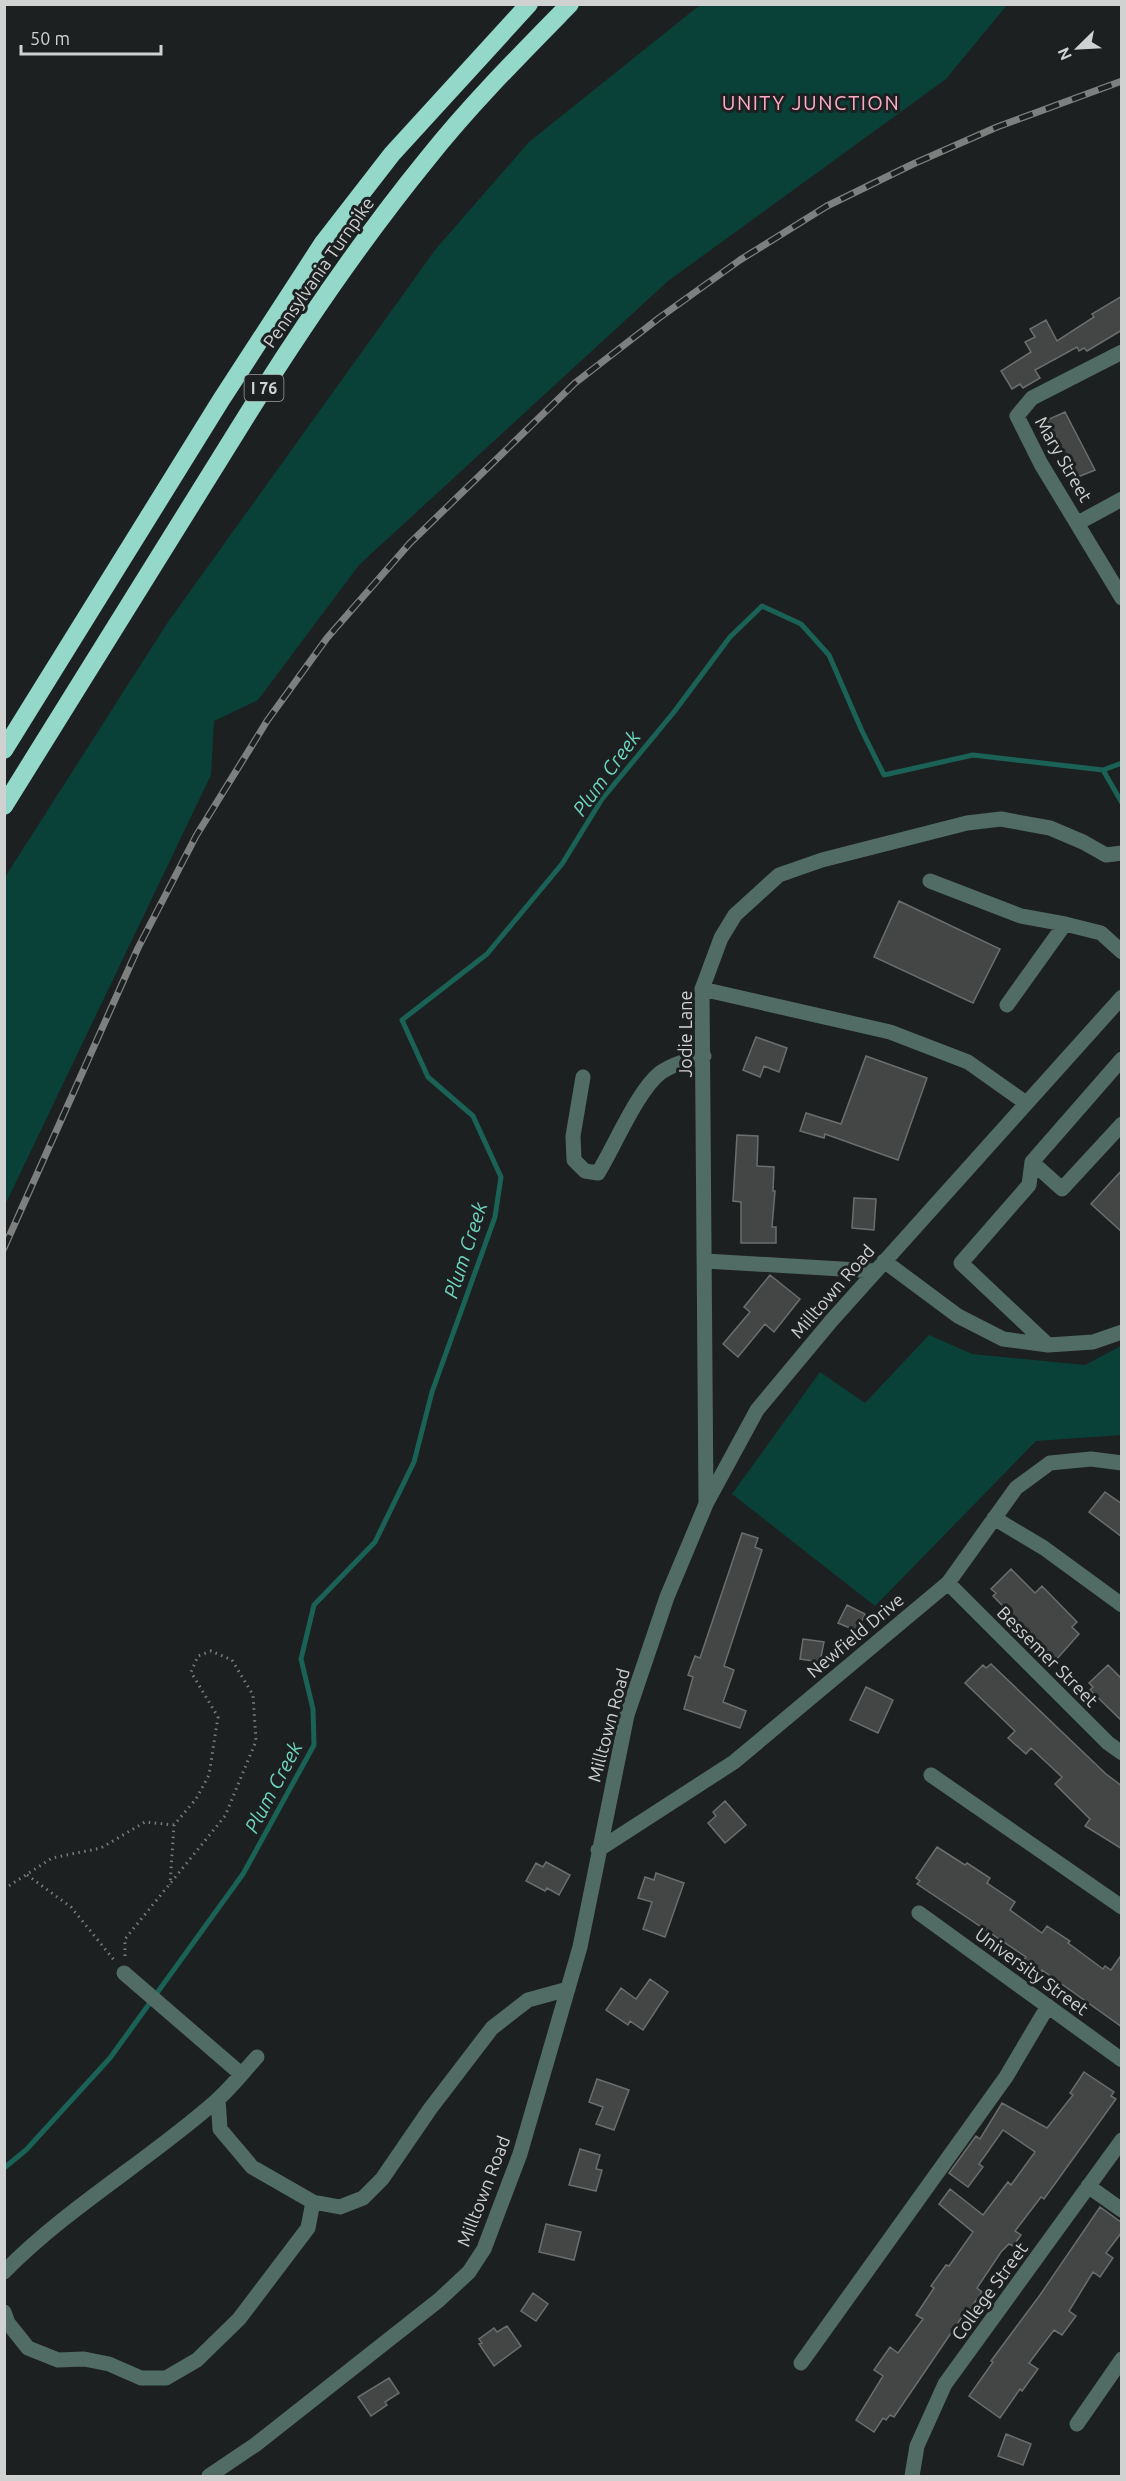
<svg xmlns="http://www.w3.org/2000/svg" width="1126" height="2481" font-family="Ubuntu,sans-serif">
	<rect width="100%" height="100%" fill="#1d2020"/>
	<path fill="#094138" d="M700,5H1007L946,79L668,281L359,565L258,700L214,721L211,775L5,1205V877L168,622L435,250L529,142Z
		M929,1335L972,1354L1085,1365L1121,1346V1435L1036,1441L875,1606L732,1494L820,1372L865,1403Z"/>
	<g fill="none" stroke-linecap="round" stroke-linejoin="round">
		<path stroke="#1a6256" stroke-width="5" d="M1103,770L1122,803
			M4,2168L26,2150L110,2058L243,1874L314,1745L313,1709L301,1659L314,1605L375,1542L414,1462L432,1392L495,1217L501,1177L473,1116L428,1077L402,1020L487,954L562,864L602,799L674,712L730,637L762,606L801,624L829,655L862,731L884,775L973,755L1103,770L1122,763"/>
	</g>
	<path fill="#434645" stroke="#6a6e6d" stroke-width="1.5" d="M1122,296V330L1087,351L1084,348L1079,351L1077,347L1035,370L1040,378L1023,388L1020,384L1012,389L1001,371L1031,352L1025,342L1035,337L1030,329L1046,320L1057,341L1094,317L1092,314Z
		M1065,412L1095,470L1073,479L1066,461L1068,460L1047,420Z
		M899,901L1000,949L973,1003L874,957Z
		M756,1037L787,1048L779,1072L764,1066L760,1077L743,1070Z
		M866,1056L927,1078L898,1160L825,1134L824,1138L800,1131L806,1113L841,1124Z
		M737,1135L758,1136L757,1166L774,1167L773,1191H775L772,1227H776V1243H741V1202L733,1201Z
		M1122,1170V1232L1091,1204Z
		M854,1198L876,1199L874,1230L852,1228Z
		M770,1275L800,1299L774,1332L765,1324L738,1357L723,1344L750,1312L744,1307Z
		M1105,1492L1122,1504V1537L1089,1512Z
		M742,1533L758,1538L755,1547L762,1550L724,1666L734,1670L723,1702L746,1711L740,1728L684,1709L693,1677L688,1675L695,1656L700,1658Z
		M1011,1569L1035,1593L1042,1586L1077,1622L1072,1627L1079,1634L1056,1660L993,1596L996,1593L991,1589Z
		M847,1605L865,1614L857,1631L838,1623Z
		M803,1639L824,1642L820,1662L800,1659Z
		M991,1664L1106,1774L1122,1786V1849L1085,1826L1090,1819L1055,1784L1062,1777L1031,1748L1026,1754L1008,1738L1015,1731L965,1683L983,1665L986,1668Z
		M1108,1665L1122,1679V1721L1090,1690L1093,1687L1089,1683Z
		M866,1687L893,1700L878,1733L850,1720Z
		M725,1801L746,1825L725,1843L708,1823L716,1816L713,1812Z
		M937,1847L965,1865L967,1863L990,1878L987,1883L1015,1902L1010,1910L1042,1933L1047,1926L1070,1941L1068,1943L1103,1969L1105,1966L1111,1970L1122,1954V2027L1042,1970L1040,1973L1023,1961L1026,1957L917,1884L920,1881L916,1878Z
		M546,1862L570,1875L559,1895L547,1888L545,1891L526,1881L536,1863L543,1867Z
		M656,1873L684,1883L665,1937L643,1929L652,1902L638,1898L645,1877L654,1880Z
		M650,1979L668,1992L643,2030L630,2021L628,2025L606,2010L621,1988L636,1999Z
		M1084,2072L1114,2092L1111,2096L1116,2099L1044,2199L1041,2197L1015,2231L1021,2235L1013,2246L1009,2244L1001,2252L977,2288L982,2292L968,2312L966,2311L894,2417L890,2415L886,2420L883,2418L874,2432L856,2420L883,2376L874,2370L890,2347L898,2353L923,2319L916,2315L934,2288L931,2286L946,2265L949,2266L973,2232L939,2204L950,2189L983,2215L1008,2182L1011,2185L1035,2152L1003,2130L979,2164L983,2167L968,2187L949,2173L976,2136L980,2139L1002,2103L1047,2128L1073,2095L1070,2093Z
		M597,2079L629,2090L614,2130L596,2124L603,2107L589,2102Z
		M580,2149L600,2155L596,2169L602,2170L596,2191L569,2185Z
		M1100,2207L1122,2223V2232L1106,2253L1113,2258L1100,2277L1093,2272L1069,2311L1076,2316L1062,2335L1054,2330L1029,2363L1038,2369L1022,2391L1020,2389L1000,2418L969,2396L993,2362L991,2361L1040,2295Z
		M546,2224L581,2232L574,2260L539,2252Z
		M533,2293L548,2304L536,2321L521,2311Z
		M507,2326L521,2346L494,2366L479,2344L482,2343L479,2339L494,2328L497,2332Z
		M389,2378L399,2393L385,2402L387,2405L371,2416L358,2397Z
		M1006,2434L1031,2444L1023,2465L998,2456Z"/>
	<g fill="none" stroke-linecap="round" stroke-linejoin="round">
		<path stroke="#797c7b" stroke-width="3" stroke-dasharray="1.5 4.5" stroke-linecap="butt" d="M27,1875L71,1907L114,1960
			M4,1889L52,1858L101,1848L145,1822L174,1825
			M125,1956V1939L225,1816L256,1741L253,1695L232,1660L211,1651L198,1656L191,1672L218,1717L209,1775L196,1799L174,1825L170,1885"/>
		<path stroke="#516c65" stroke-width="15" d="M1122,352L1032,398L1017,416L1041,464L1122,598
			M1078,523L1122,499
			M930,881L1021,916L1065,924L1101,933L1122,952
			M702,989L890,1032L968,1062L1026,1103
			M1007,1005L1065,924
			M583,1077L573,1136L574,1160L585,1171L598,1173C614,1147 638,1090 660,1073C673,1064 688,1060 704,1056
			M1032,1162L1062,1189L1122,1124
			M705,1261L875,1271
			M884,1261L958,1316L1003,1339L1048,1345L1093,1342L1122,1332
			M1048,1345L961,1263L1029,1185L1032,1162L1122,1059
			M706,1502L702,989L721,938L735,915L779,875L822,860L967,823L1001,819L1050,828L1083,842L1106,855L1122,853
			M994,1518L1044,1548L1122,1605
			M948,1583L1108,1743L1122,1753
			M931,1775L1122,1907
			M598,1850L734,1762L948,1583L1016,1488L1050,1463L1091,1459L1122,1463
			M919,1913L1122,2060
			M124,1973L241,2074
			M218,2099L220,2129L252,2167L313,2202L340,2207L363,2198L382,2179L430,2109L492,2028L528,2000L568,1989
			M1088,2186L1122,2210
			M4,2272C68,2207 148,2161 216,2101C231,2088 244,2071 257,2057
			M4,2312L8,2323L28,2348L58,2360L84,2359L109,2364L141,2378H166L197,2360L239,2319L308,2228L313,2202
			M801,2363L1006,2077L1048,2006
			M1077,2424L1122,2359
			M209,2476L255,2445L439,2300L469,2272L484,2249L520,2154L580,1947L627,1715L667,1597L706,1504L757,1410L832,1320L1122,997
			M912,2476L917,2446L945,2384L1122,2140"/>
		<path stroke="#93d8c8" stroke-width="18" d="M4,750L221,400L323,243L392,154L529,4
			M4,806L249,412C304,324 362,239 428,158C471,104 521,54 570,4"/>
		<g stroke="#7e8080" stroke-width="7">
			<path id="rail" d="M4,1248L138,948L196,836L267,721L327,638L410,543L575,383L659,318L740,260L827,206L913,164L997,127L1122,81"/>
		</g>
		<use href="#rail" stroke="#1d2020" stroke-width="4.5" stroke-dasharray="14" stroke-linecap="butt"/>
	</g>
	<g text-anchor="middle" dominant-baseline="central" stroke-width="6" stroke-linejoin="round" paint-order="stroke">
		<rect fill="#1d2020" stroke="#9a9d9c" stroke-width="1.5" x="244.5" y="375" width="39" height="26" rx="4.5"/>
		<g font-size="16" font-weight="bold" fill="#d0d2d1">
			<text x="264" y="388">I 76</text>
		</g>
		<g font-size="18" fill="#d0d2d1" stroke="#1d2020">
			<text transform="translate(318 272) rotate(-55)">Pennsylvania Turnpike</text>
			<text transform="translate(1064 459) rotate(60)">Mary Street</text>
			<text transform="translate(685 1034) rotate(-90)">Jodie Lane</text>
			<text transform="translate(832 1291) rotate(-49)">Milltown Road</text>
			<text transform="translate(855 1635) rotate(-40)">Newfield Drive</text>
			<text transform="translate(1048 1656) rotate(45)">Bessemer Street</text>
			<text transform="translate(608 1725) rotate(-75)">Milltown Road</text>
			<text transform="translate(1032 1971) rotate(36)">University Street</text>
			<text transform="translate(483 2191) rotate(-69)">Milltown Road</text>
			<text transform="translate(989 2291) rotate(-54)">College Street</text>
		</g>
		<g font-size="20" letter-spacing="1.5" fill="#fdacc6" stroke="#1d2020">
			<text x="811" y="102">UNITY JUNCTION</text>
		</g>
		<g font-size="20" font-style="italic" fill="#6dd6c0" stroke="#1d2020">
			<text transform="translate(606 773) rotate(-54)">Plum Creek</text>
			<text transform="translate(465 1250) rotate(-72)">Plum Creek</text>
			<text transform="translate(273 1787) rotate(-62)">Plum Creek</text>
		</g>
	</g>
	<rect width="1126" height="2481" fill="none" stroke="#d0d2d1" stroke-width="12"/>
	<g transform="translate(1078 48) rotate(246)" stroke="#1d2020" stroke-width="4.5" paint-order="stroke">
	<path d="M0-4.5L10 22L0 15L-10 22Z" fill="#d0d2d1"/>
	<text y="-9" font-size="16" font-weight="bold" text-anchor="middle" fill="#d0d2d1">N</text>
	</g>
	<path d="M21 45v9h140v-9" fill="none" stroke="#d0d2d1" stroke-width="3"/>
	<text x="30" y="45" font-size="18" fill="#d0d2d1" stroke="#1d2020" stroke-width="4.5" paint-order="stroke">50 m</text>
</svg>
